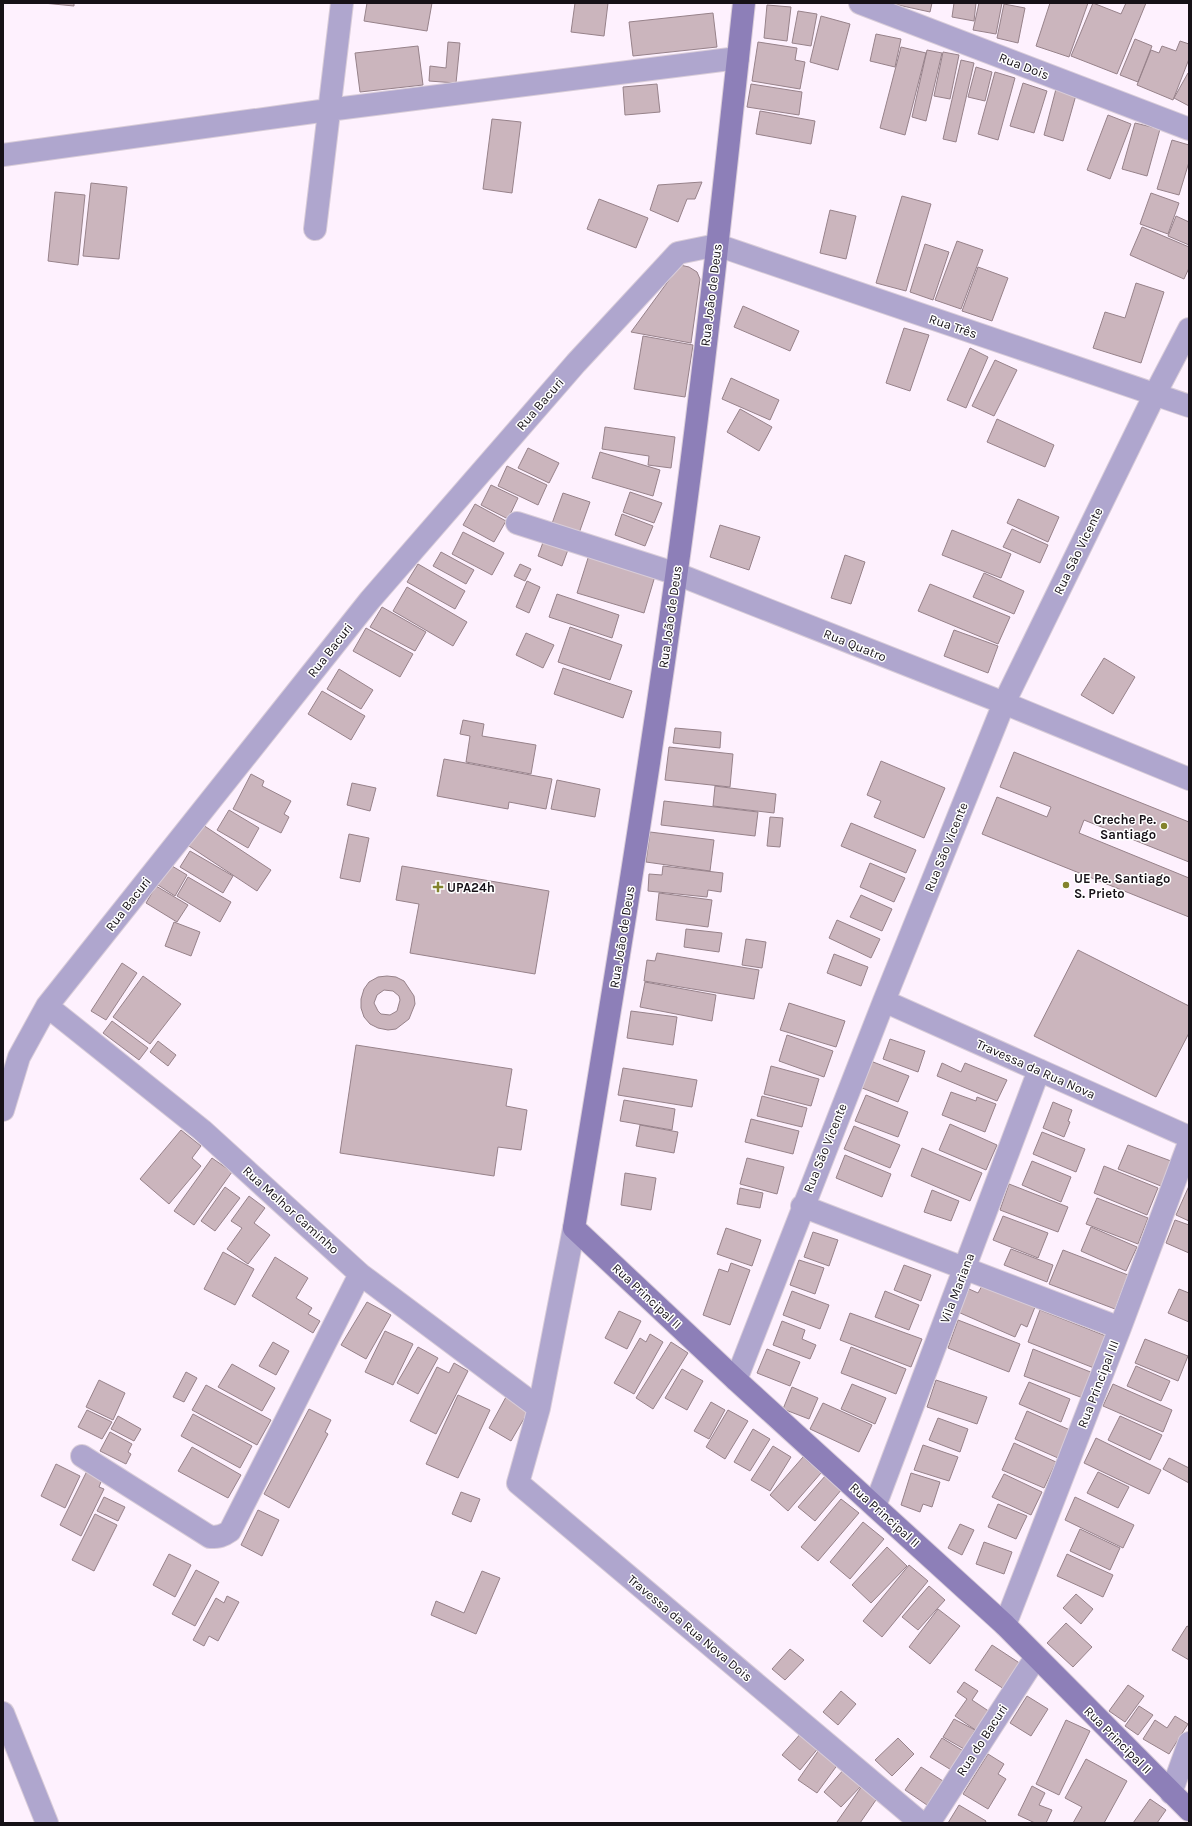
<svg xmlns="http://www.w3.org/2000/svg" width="1192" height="1826" font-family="Karla,sans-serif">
	<rect width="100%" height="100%" fill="#fef1fe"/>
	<path fill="#cbb5bd" stroke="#97828a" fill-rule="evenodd" d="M43,3H74V6Z
		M367,3H432L427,31L364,21Z
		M575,3H608L604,36L571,32Z
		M889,3H932L930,12Z
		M954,3H976L974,21L952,17Z
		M979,3H1002L996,34L973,30Z
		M1050,3H1088L1069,57L1036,46Z
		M1093,3L1121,14L1126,3H1146L1117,74L1071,56Z
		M1004,4L1025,8L1018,43L997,38Z
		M767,5L791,7L787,41L764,38Z
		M798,11L817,14L811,46L792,43Z
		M713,13L717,47L633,56L629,22Z
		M821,16L850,24L838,70L810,62Z
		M876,34L901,39L895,67L870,61Z
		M1135,39L1152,46L1138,82L1120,75Z
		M1180,41L1189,44V59L1173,100L1137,85L1151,50L1159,53L1162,46L1176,51Z
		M448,42L460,43L456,83L429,81L430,66L446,68Z
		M758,42L797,48L795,60L805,62L800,89L752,81Z
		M418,46L423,85L360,92L355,53Z
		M901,47L926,53L905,135L880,128Z
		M927,50L942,53L926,121L912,117Z
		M943,52L959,55L950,99L934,96Z
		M961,60L974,63L956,142L943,139Z
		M976,67L992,72L985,101L968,97Z
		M995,72L1015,78L998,140L978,134Z
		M1188,73L1189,74V106L1174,98Z
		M1023,83L1047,91L1034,133L1010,126Z
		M657,84L660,112L625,115L623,87Z
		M751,84L802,92L799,115L747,107Z
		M1056,89L1076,95L1063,141L1044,135Z
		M760,111L815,121L811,144L756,134Z
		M1108,115L1131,124L1110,179L1087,170Z
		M492,119L521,122L512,193L483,189Z
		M1135,123L1160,129L1147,176L1122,169Z
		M1172,140L1189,145V162L1179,195L1157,189Z
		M702,182L695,199H687L678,222L650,210L658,185Z
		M91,183L127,187L119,259L83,256Z
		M55,192L85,195L78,265L48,261Z
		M1151,193L1179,203L1168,234L1140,224Z
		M902,196L931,204L906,291L876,283Z
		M599,199L648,218L636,248L587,229Z
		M830,210L856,216L846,259L820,253Z
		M1176,216L1189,222V245L1168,236Z
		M1142,227L1189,247V268L1184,279L1130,255Z
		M957,241L983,250L961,309L935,300Z
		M925,244L949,252L933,300L910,292Z
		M680,265L689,267L697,272L700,279L691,343L631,332Z
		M978,267L1008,278L992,321L962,311Z
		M1136,283L1164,292L1141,363L1093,348L1105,312L1125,318Z
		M743,306L799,331L790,351L734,327Z
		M904,328L929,335L910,391L886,383Z
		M643,336L693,345L685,397L634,389Z
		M970,348L988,357L966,408L947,400Z
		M995,360L1017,370L994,416L972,406Z
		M731,378L779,400L770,420L722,399Z
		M740,409L772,427L759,451L727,432Z
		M997,419L1054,445L1045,467L987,442Z
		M605,427L675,437L671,468L648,465L649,456L602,449Z
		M528,448L559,463L549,483L518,468Z
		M600,452L660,470L653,496L592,478Z
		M507,466L547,485L538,505L498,486Z
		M491,485L518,498L508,519L481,505Z
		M630,492L662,503L654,523L623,512Z
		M563,493L590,502L577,539L550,529Z
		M1018,499L1059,517L1048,542L1007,523Z
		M475,504L506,521L494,542L463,525Z
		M622,514L653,526L645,546L615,535Z
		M720,525L760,537L749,570L710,557Z
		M1012,529L1048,545L1040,563L1003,547Z
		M952,530L1011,554L1001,578L942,555Z
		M463,532L504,553L492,575L452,554Z
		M545,537L569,547L562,566L538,556Z
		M441,552L474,570L466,584L433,566Z
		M589,555L655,576L644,613L577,593Z
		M845,555L865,562L851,604L831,598Z
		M418,564L465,591L455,609L407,582Z
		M520,564L531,569L525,581L514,576Z
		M984,573L1024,591L1014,614L973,597Z
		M527,581L540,587L529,613L516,607Z
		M930,584L1010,617L998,644L918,611Z
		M407,587L467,622L453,646L393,611Z
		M557,594L619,615L612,638L549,617Z
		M382,607L426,632L415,651L370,627Z
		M570,627L622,645L610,680L558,662Z
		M366,628L413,654L400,677L353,651Z
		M954,630L998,646L988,673L944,656Z
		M526,633L554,645L543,668L516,655Z
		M1104,658L1135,677L1113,714L1081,695Z
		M563,668L632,691L623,718L554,694Z
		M339,669L373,690L361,709L327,689Z
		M322,691L365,716L351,740L308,714Z
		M463,720L484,724L482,736L536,745L531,774L466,762L470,736L460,734Z
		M675,728L721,732L720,748L673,743Z
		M669,747L733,754L730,787L665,780Z
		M1014,752L1189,822V862L1084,820L1079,833L1189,878V917L982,834L997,797L1047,817L1051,807L1000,787Z
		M444,759L552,779L546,809L509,802L508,809L437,796Z
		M881,761L945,788L924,838L874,817L881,801L867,795Z
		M251,774L264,781L262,786L291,801L284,814L289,817L281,833L233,809Z
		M557,780L600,789L595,817L551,809Z
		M352,783L376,788L370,811L347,805Z
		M715,786L776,794L774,813L713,806Z
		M664,801L758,812L755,836L661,825Z
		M229,810L259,828L248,848L217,830Z
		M770,817L783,818L780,847L767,846Z
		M851,823L916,850L906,873L841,846Z
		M203,825L271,870L257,891L189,846Z
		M650,832L714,840L710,871L646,862Z
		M349,834L369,838L360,882L340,878Z
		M190,851L233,876L223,893L180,867Z
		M167,863L187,875L175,896L155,883Z
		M870,863L905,878L894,902L860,887Z
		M402,866L549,891L535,974L410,953L419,904L396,900Z
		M663,866L723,873L721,892L708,890L707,897L648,891L649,874L662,875Z
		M188,877L231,902L220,922L177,896Z
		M156,886L188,905L177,922L146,903Z
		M659,893L712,900L708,927L656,920Z
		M861,895L892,909L882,931L850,917Z
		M837,920L880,939L871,958L829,938Z
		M174,922L200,932L191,956L165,946Z
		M686,929L722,933L719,952L684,947Z
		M746,939L766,942L762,968L742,965Z
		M1078,950L1189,1006V1033L1156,1097L1034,1036Z
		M657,953L759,970L754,999L644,981L647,960L655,961Z
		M834,954L868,967L861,986L827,973Z
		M122,963L137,973L106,1020L91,1011Z
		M143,976L181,1004L150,1044L113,1017Z
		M387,976L396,977L404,981L414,996L415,1004L409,1019L396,1029L388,1030L378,1028L370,1024L364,1017L361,1008V999L364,989L369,982L378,977ZM384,990L393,991L399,996L400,1000L397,1011L390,1015L381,1014L378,1011L374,1003L377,995Z
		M645,982L716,995L712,1021L640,1007Z
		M789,1003L845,1021L836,1047L780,1030Z
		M631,1011L677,1017L673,1045L627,1038Z
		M112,1021L148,1048L139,1060L103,1033Z
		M787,1035L833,1051L824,1077L779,1061Z
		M890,1039L925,1051L918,1072L883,1059Z
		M158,1041L176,1055L168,1066L150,1052Z
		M356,1045L512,1069L506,1106L527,1110L521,1150L498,1147L494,1176L340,1153Z
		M868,1060L909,1076L898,1102L857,1086Z
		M942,1063L961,1072L965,1063L1007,1080L997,1101L937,1076Z
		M771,1066L819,1079L811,1106L764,1094Z
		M623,1068L697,1080L692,1107L618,1095Z
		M951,1092L976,1101L977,1097L996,1104L985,1132L942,1115Z
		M866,1095L908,1112L898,1137L855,1121Z
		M762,1096L807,1108L802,1127L757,1116Z
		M624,1100L675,1109L672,1130L620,1121Z
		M1053,1102L1072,1110L1068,1121L1070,1122L1064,1137L1043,1128Z
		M751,1119L799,1131L793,1154L745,1142Z
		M950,1124L997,1145L986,1170L939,1150Z
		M640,1125L678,1132L674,1153L636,1146Z
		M854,1126L900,1145L890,1168L844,1149Z
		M181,1130L201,1146L192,1158L201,1166L169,1204L140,1179Z
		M1042,1132L1085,1149L1076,1172L1033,1154Z
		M1128,1145L1171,1161L1161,1186L1118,1169Z
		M922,1148L982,1173L970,1201L911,1176Z
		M845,1155L891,1174L882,1197L836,1178Z
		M212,1158L232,1172L194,1225L174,1211Z
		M747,1158L784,1167L777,1194L740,1184Z
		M1032,1161L1071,1177L1061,1202L1022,1185Z
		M1104,1166L1158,1188L1147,1215L1094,1193Z
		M625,1173L656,1178L651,1210L621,1205Z
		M1009,1184L1068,1207L1058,1232L1000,1210Z
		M1189,1186V1221L1176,1215Z
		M225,1187L240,1198L215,1231L201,1221Z
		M740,1188L763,1193L760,1208L737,1204Z
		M932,1190L959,1201L951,1221L924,1212Z
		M249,1196L265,1208L254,1223L270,1235L248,1264L227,1249L242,1228L231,1221Z
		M1097,1198L1148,1218L1138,1244L1086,1224Z
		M1003,1216L1048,1233L1038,1258L993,1240Z
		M1175,1220L1189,1225V1253L1166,1243Z
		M1091,1227L1137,1247L1126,1271L1081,1251Z
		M726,1228L761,1240L752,1266L717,1254Z
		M813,1232L838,1240L829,1266L804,1257Z
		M1011,1249L1053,1265L1047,1282L1004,1265Z
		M1063,1250L1128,1275L1115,1309L1049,1284Z
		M223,1252L254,1269L235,1305L204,1289Z
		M275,1257L308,1278L296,1298L312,1308L308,1314L320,1321L313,1333L252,1296Z
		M799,1260L824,1268L815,1294L790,1285Z
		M731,1263L750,1270L730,1325L703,1315L719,1269L728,1272Z
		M904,1265L931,1275L921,1301L894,1290Z
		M983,1284L1035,1307L1027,1327L1021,1324L1015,1337L958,1312L969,1289L978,1293Z
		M1179,1289L1189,1293V1322L1168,1313Z
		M792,1291L829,1305L820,1329L783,1315Z
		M885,1291L919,1305L909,1330L875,1317Z
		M367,1302L391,1315L366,1359L341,1345Z
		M1040,1310L1106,1336L1094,1368L1028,1342Z
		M619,1311L641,1321L627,1349L605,1338Z
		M850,1313L922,1339L911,1367L840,1340Z
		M958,1320L1020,1344L1009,1372L948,1348Z
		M782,1321L805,1330L802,1339L816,1345L810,1359L773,1345Z
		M385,1331L413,1344L393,1385L365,1372Z
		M650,1334L663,1342L634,1394L614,1383L640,1338L646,1342Z
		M1145,1339L1188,1356L1178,1381L1135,1363Z
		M273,1342L289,1351L276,1375L259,1366Z
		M671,1342L688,1353L653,1409L636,1398Z
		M418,1347L438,1358L418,1394L397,1383Z
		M851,1347L906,1369L896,1394L841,1373Z
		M767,1349L800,1362L790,1386L757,1373Z
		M1033,1349L1093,1373L1083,1398L1024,1376Z
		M454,1363L468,1371L436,1434L410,1421L437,1367L449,1373Z
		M232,1364L275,1388L262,1411L218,1387Z
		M1136,1366L1170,1381L1161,1401L1127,1386Z
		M682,1369L703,1381L687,1410L665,1398Z
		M186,1372L197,1378L184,1402L173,1397Z
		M99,1380L125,1393L113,1420L86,1407Z
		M936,1380L987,1397L977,1424L927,1407Z
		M1029,1382L1070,1399L1061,1422L1019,1404Z
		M852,1384L886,1398L875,1424L841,1409Z
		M1113,1384L1172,1410L1163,1432L1103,1406Z
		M206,1385L271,1420L257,1445L192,1410Z
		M792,1387L818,1398L809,1419L783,1409Z
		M458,1395L490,1410L458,1478L426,1464Z
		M506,1397L529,1410L511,1441L489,1428Z
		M711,1402L725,1410L709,1439L694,1431Z
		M823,1403L872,1425L859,1452L810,1429Z
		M309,1409L331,1420L325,1432L328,1434L289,1508L264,1494Z
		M87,1410L112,1422L102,1439L78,1427Z
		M728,1410L748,1421L725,1459L706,1447Z
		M1027,1411L1070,1430L1058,1458L1015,1439Z
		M193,1414L252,1446L240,1468L181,1436Z
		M118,1416L141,1429L134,1441L111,1429Z
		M1120,1416L1162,1435L1150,1460L1108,1440Z
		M938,1418L968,1429L960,1452L929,1440Z
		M753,1429L770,1439L750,1471L734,1462Z
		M110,1432L132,1444L128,1452L131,1454L126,1464L100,1451Z
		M1096,1438L1161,1470L1149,1494L1084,1463Z
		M1014,1443L1056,1462L1044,1488L1002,1470Z
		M923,1445L958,1457L949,1481L914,1470Z
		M773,1446L791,1457L770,1491L751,1480Z
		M192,1447L241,1475L228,1498L178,1471Z
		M803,1457L821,1473L788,1511L770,1495Z
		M1169,1458L1189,1468V1483L1163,1469Z
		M56,1464L80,1476L65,1508L41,1496Z
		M87,1471L102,1479L99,1487L104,1489L81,1536L60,1525Z
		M1098,1472L1129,1487L1118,1508L1087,1493Z
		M911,1473L940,1482L932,1507L923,1504L920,1512L901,1505Z
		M1004,1474L1042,1492L1031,1515L992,1497Z
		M826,1475L842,1489L815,1521L798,1507Z
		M461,1492L480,1499L471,1522L452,1514Z
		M104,1497L125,1507L118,1521L97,1511Z
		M1075,1497L1134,1525L1123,1548L1065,1520Z
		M841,1499L859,1513L818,1561L801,1547Z
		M998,1504L1027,1516L1016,1539L988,1527Z
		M258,1510L279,1520L262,1556L241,1545Z
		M95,1514L117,1525L94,1571L72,1560Z
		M863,1522L884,1539L850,1579L830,1562Z
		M960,1524L974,1530L962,1555L948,1548Z
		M1080,1529L1120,1548L1110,1570L1070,1551Z
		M984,1542L1012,1552L1004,1574L976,1564Z
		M887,1547L907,1566L871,1603L852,1585Z
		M169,1554L191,1565L175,1597L153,1585Z
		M1067,1554L1113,1575L1103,1597L1057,1576Z
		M909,1565L928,1581L882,1637L863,1621Z
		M196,1570L219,1582L195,1626L172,1614Z
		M482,1571L500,1578L476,1634L431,1615L436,1601L464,1613Z
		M929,1586L945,1600L918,1630L902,1617Z
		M1076,1594L1093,1609L1081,1624L1063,1608Z
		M227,1596L239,1602L218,1641L209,1636L204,1646L193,1640L216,1598L224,1603Z
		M938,1609L960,1626L930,1664L909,1647Z
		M1066,1623L1092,1647L1073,1667L1047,1643Z
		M1187,1626L1189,1627V1660L1172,1650Z
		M992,1645L1021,1664L1004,1689L975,1670Z
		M790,1649L804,1660L785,1680L772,1669Z
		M964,1682L978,1691L972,1700L990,1712L977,1731L955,1716L967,1699L957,1692Z
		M1128,1685L1144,1696L1125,1722L1109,1711Z
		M841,1691L856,1704L838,1725L823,1712Z
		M1027,1696L1048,1709L1031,1736L1010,1723Z
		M1139,1706L1153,1715L1138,1735L1125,1726Z
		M1175,1716L1188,1724L1169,1754L1143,1739L1155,1720L1167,1728Z
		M954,1719L975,1730L964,1749L943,1737Z
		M1066,1720L1090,1731L1059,1795L1036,1784Z
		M802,1732L820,1746L800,1770L782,1755Z
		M898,1738L914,1754L892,1776L875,1760Z
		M942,1738L965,1752L953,1771L930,1757Z
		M821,1747L841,1760L817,1793L798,1780Z
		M988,1754L1004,1764L998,1774L1006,1779L988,1809L963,1794Z
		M1086,1759L1127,1781L1104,1823H1073L1082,1807L1065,1798Z
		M921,1767L943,1781L927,1805L905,1790Z
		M845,1768L863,1784L841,1807L824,1792Z
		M862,1786L878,1797L860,1823H839L837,1822Z
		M1032,1786L1045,1793L1039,1805L1052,1810L1046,1823H1035L1018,1815Z
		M1150,1799L1166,1810L1157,1823H1133Z
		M959,1805L986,1821L985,1823H948Z"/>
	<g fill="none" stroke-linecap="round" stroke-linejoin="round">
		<g stroke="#d9cdd9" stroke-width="24">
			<path id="street" d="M860,3L1189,129
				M3,155L328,110L738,58
				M315,229L342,3
				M517,523L677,574L1004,703L1189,779
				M884,1001L1189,1137
				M47,1006L202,1130L360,1274L539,1408
				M3,1110L19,1057L47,1006L370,600L576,363L678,253L717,245L1189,406
				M802,1206L1120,1328
				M574,1228L539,1408L518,1483L921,1823
				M736,1380L884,1001L1004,703L1155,394L1189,329
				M82,1456L210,1537C219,1537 223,1536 230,1531L360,1274
				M875,1506L1039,1070
				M1005,1625L1120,1328L1189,1143
				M3,1713L47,1823
				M1171,1793L1189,1743
				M929,1823L1036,1657"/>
		</g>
		<g stroke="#d9cdd9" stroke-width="24">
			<path id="secondary" d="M744,3C723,194 703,386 676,577C646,794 610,1011 574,1228L736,1380L1005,1625L1189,1810"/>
		</g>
		<use href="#street" stroke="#afa6ce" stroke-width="22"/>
		<use href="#secondary" stroke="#8d7fb8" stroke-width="22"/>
	</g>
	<g fill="#83832c" stroke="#fff" stroke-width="1.5">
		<circle cx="1164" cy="826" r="4"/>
		<circle cx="1066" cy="885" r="4"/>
		<path d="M436 881h4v4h4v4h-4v4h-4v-4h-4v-4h4z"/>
	</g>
	<g text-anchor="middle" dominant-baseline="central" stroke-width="3" stroke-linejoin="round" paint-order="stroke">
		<g font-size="13" fill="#161117" stroke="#fff">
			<text transform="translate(1024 66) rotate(21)">Rua Dois</text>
			<text transform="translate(711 295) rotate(-83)">Rua João de Deus</text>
			<text transform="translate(953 326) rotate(19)">Rua Três</text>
			<text transform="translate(540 404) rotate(-49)">Rua Bacuri</text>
			<text transform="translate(1078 551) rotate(-64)">Rua São Vicente</text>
			<text transform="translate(670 617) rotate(-82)">Rua João de Deus</text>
			<text transform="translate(855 645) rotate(22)">Rua Quatro</text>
			<text transform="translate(330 650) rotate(-52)">Rua Bacuri</text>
			<text transform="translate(946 847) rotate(-68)">Rua São Vicente</text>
			<text transform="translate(128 904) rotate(-52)">Rua Bacuri</text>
			<text transform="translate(622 937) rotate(-81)">Rua João de Deus</text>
			<text transform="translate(1036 1069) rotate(24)">Travessa da Rua Nova</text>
			<text transform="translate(825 1148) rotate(-68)">Rua São Vicente</text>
			<text transform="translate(291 1210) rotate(42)">Rua Melhor Caminho</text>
			<text transform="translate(957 1288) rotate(-69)">Vila Mariana</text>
			<text transform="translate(647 1296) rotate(43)">Rua Principal II</text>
			<text transform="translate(1098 1384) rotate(-69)">Rua Principal III</text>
			<text transform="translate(885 1515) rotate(42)">Rua Principal II</text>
			<text transform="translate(690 1628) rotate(40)">Travessa da Rua Nova Dois</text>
			<text transform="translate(982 1740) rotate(-57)">Rua do Bacuri</text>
			<text transform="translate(1118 1740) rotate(45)">Rua Principal II</text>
		</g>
		<g font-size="13" font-weight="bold" fill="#161117" stroke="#fff" text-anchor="start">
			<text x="1156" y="819" text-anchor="end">Creche Pe.<tspan x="1156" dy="15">Santiago</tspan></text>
			<text x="1074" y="878">UE Pe. Santiago<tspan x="1074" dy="15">S. Prieto</tspan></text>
			<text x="447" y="887">UPA24h</text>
		</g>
	</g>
	<rect width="1192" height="1826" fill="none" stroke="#161117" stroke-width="8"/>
</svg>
